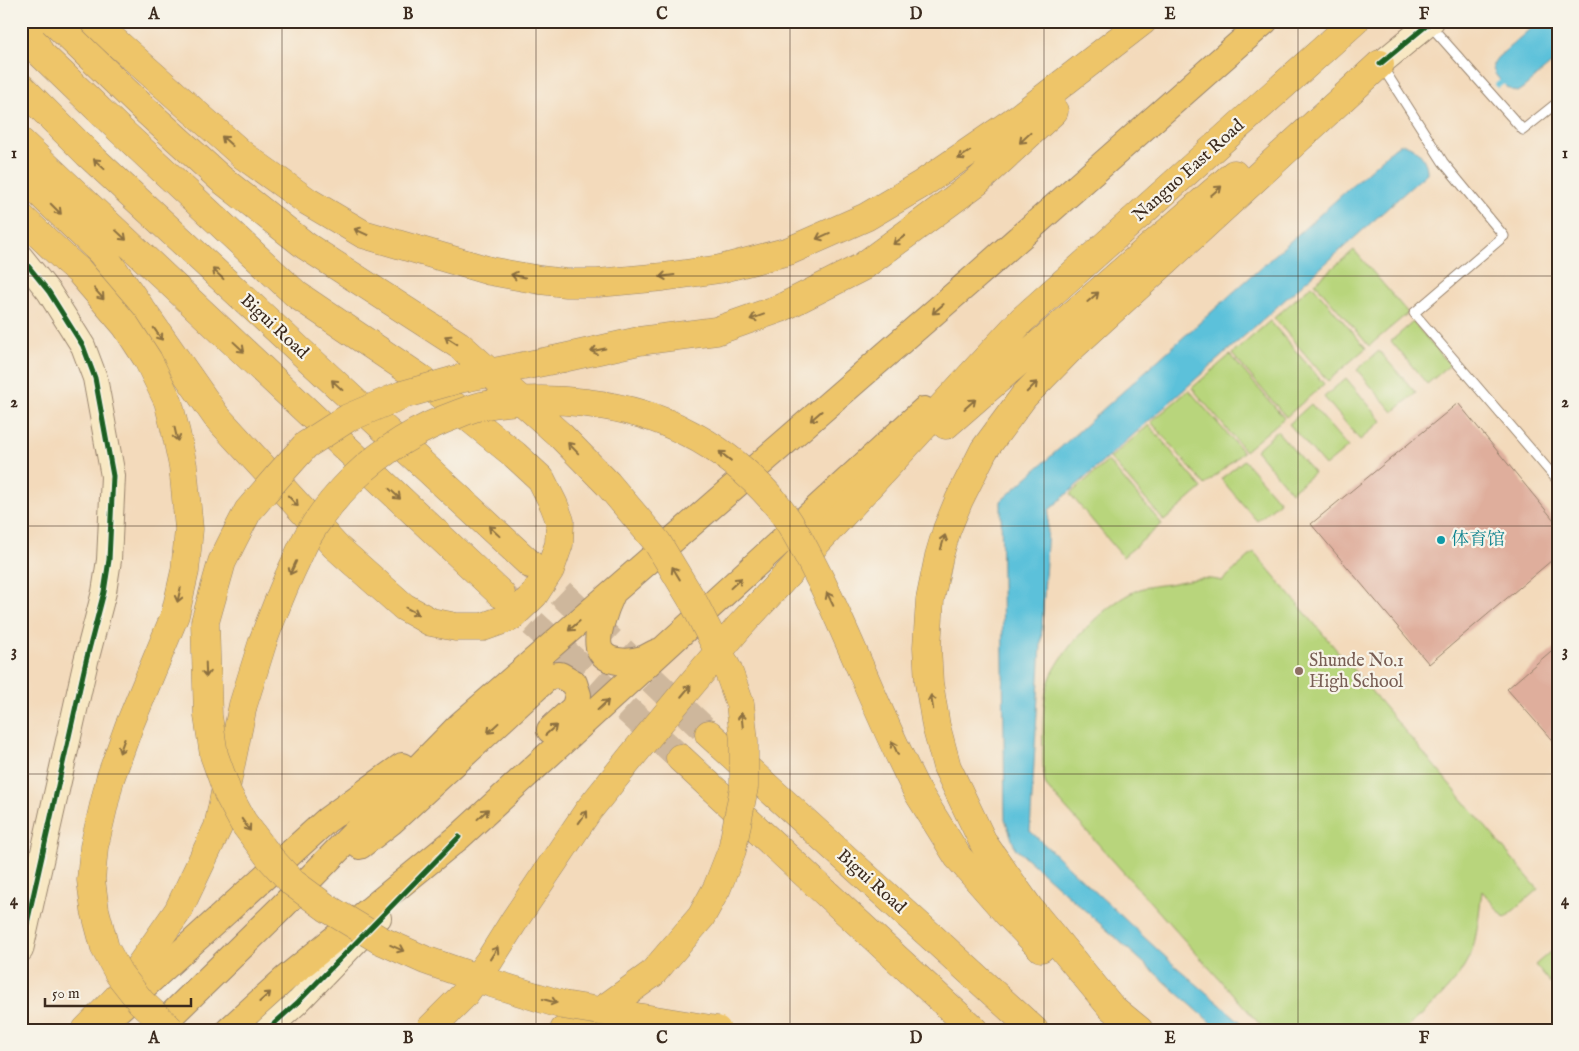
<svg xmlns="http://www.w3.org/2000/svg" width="1579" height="1051" font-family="'IM FELL English','Noto Serif SC',serif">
	<rect width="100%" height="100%" fill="#f7f3e8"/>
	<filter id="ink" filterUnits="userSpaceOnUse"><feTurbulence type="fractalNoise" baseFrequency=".02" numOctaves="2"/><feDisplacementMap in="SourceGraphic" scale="10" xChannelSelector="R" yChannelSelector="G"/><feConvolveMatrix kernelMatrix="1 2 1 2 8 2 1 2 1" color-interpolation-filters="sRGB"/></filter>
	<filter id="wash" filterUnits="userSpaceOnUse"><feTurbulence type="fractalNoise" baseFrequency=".0096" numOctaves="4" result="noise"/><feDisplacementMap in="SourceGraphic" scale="20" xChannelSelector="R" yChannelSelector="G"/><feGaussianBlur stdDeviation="1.12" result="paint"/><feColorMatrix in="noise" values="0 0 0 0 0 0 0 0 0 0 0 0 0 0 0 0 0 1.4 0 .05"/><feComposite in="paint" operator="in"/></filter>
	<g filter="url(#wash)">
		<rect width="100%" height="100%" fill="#f3dabb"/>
		<path fill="#b8d57c" stroke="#7a804d" d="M1354,250L1408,313L1369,346L1315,283Z
			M1312,285L1366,348L1328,381L1274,318Z
			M1270,321L1324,384L1286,417L1232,354Z
			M1413,322L1450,365L1427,384L1391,341Z
			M1379,351L1416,393L1393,412L1357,370Z
			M1230,355L1284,418L1245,451L1192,388Z
			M1346,378L1382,421L1360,440L1324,397Z
			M1189,390L1243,452L1205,485L1151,422Z
			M1311,404L1348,447L1325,466L1289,424Z
			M1149,425L1202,488L1164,521L1110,458Z
			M1277,431L1314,473L1291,492L1256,450Z
			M1244,460L1280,502L1257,521L1221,479Z
			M1108,461L1162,524L1123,557L1070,494Z
			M1254,552L1538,889L1505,918L1482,891C1479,911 1478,937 1470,955C1455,987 1430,1008 1404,1030H1265L1046,786C1042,771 1043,756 1043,741C1043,723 1043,704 1047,687C1057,652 1108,599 1143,588C1151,586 1161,585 1169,584C1189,580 1203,576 1222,581Z
			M1558,945V992L1535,965Z"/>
		<path fill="#5cc1da" stroke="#4c767c" d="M1539,21H1558V58L1523,88L1517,92C1509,91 1491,74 1493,65C1493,63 1496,60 1497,58Z
			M1400,144C1414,144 1428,159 1427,173L1049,510L1030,831L1173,964L1250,1030H1219L1015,848L1005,819L1001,501L1394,148Z"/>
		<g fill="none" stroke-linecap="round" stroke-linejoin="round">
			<path stroke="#5cc1da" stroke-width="5.5" d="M1498,85L1507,78"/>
		</g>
		<g id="blocks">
			<path fill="#dfae9c" d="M1458,403L1558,525V555L1429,664L1311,524Z
				M1558,645V747L1507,689Z"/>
		</g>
	</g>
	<g filter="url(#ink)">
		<use href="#blocks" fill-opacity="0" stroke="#97826c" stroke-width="1"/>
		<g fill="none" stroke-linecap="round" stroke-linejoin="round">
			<path stroke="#ceb79c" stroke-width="28" stroke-dasharray="28 14" stroke-linecap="butt" d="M530,564L709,734
				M502,595L680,758"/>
			<g stroke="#97826c" stroke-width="11">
				<path id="lane" d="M1429,24L1523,130L1558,102
					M1381,65L1443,162L1504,236L1414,313L1558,481"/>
			</g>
			<g stroke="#97826c" stroke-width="26">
				<path id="secondary" d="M1380,64L1432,21
					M21,257L49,292L83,346L95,378L113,476L109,560L104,592L86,661L21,950
					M267,1030L298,1002L379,918"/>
			</g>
			<g stroke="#97826c" stroke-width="28">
				<path id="primary" d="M612,594C606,607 594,637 600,650C607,664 630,663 643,659C648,657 652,654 657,652
					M360,846L391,822L549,676L560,675L574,683L578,695L575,707L550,730
					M119,1009L327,820L402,766
					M156,1030L279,910L460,725L975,277L1265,21
					M229,1030L285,979L459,837L924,410"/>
			</g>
			<g stroke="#97826c" stroke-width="29">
				<path id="highway" d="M92,21L244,156L307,201L363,234L490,271L540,280L566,283H598L663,277L720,269L789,251L866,217L922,184L1018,118L1143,21
					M21,87L88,154L530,564
					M21,142L501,594
					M21,175L102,253L216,416L335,546L404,607L431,622L456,627H483L511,617L534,595L550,570L559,544L560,521L554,505L541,479L515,455L420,378L297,295L120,130L40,53L25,21
					M21,217L65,259
					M563,358L639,341L716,331L781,308L862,267L977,182L1054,111
					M946,425L1234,174
					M739,627L1022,320L1355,21
					M709,734L1034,1030
					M680,758L974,1030
					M917,791L958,857L1008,914L1041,948
					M86,1030L118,997L178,911L218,827L243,705L263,641
					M564,1030L605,1008
					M1139,1030L1111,1007L1030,909L984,844L947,767L936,726L929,683L927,647L930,600L939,556L947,529L959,500L984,450L1024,396L1069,350L1380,64"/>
			</g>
			<use href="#lane" stroke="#fff" stroke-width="9"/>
			<use href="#secondary" stroke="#f8e8c3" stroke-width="24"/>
			<use href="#primary" stroke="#eec569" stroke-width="26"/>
			<use href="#highway" stroke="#eec569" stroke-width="28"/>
			<g stroke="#97826c" stroke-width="29" stroke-linecap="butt">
				<path id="highway-bridge" d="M53,21L142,107L221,179L306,246L459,345L561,436L608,484L657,542L694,603L728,670L740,704L744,741V787L732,850L717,888L701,917L652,974L605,1008
					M65,259L79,271L126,326L148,360L168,401L176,433L183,466L189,529L185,571L175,615L129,726L110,779L94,847L91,880L95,910L105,948L119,974L141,1002L171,1030
					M563,358L459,379L402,395L348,418L306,445L279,475L248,511L234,538L222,562L205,622L208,716L214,755L228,794L243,822L270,858L293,883L327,908L380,940L425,960L491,983L563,1005L717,1030
					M263,641C273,614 283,588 295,563C299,554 303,545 308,536C320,515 337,495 354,478C383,450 419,428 458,414C466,411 473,408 481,406C544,393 631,402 688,433C720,449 749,473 773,500C794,525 808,556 823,585C856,653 882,724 917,791
					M429,1030L464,995L489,961L516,918L588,811L641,745L739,627"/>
			</g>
			<use href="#highway-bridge" stroke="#eec569" stroke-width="28"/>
			<g stroke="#f7f3e8" stroke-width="8">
				<path id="cycleway" d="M1380,64L1432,21
					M21,257L49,292L83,346L95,378L113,476L109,560L104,592L86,661L21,950
					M267,1030L298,1002L459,837"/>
			</g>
			<use href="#cycleway" stroke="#1b5e20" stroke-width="5"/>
		</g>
		<defs><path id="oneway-shaft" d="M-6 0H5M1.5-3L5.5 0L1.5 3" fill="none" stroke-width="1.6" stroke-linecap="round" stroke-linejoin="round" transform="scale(1.25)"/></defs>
		<g stroke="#8c7040">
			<use href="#oneway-shaft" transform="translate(1025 138) rotate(137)"/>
			<use href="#oneway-shaft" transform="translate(227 141) rotate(-138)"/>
			<use href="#oneway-shaft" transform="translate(964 155) rotate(146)"/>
			<use href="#oneway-shaft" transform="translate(99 164) rotate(-137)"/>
			<use href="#oneway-shaft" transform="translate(1216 191) rotate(-41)"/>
			<use href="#oneway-shaft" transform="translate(56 209) rotate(45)"/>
			<use href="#oneway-shaft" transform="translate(361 232) rotate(-155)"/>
			<use href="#oneway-shaft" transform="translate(121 235) rotate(43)"/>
			<use href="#oneway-shaft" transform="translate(823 236) rotate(156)"/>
			<use href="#oneway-shaft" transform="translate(899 240) rotate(144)"/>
			<use href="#oneway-shaft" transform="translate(218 274) rotate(-137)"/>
			<use href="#oneway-shaft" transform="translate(518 276) rotate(-169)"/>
			<use href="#oneway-shaft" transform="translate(667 276) rotate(173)"/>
			<use href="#oneway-shaft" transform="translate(99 294) rotate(49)"/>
			<use href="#oneway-shaft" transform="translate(1093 297) rotate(-41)"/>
			<use href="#oneway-shaft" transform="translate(938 309) rotate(139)"/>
			<use href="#oneway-shaft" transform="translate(757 317) rotate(160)"/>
			<use href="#oneway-shaft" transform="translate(158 334) rotate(55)"/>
			<use href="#oneway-shaft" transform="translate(451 340) rotate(-147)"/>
			<use href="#oneway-shaft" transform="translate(239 347) rotate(43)"/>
			<use href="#oneway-shaft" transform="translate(598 350) rotate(168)"/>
			<use href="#oneway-shaft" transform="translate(337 385) rotate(-137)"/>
			<use href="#oneway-shaft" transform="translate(1032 387) rotate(-45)"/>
			<use href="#oneway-shaft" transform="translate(970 404) rotate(-41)"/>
			<use href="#oneway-shaft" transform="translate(816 416) rotate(139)"/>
			<use href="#oneway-shaft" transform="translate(176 434) rotate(77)"/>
			<use href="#oneway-shaft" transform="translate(573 448) rotate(-134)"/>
			<use href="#oneway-shaft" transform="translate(725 456) rotate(-142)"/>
			<use href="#oneway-shaft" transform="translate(395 494) rotate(43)"/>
			<use href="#oneway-shaft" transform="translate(293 501) rotate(47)"/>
			<use href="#oneway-shaft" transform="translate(494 531) rotate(-137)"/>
			<use href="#oneway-shaft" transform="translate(943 542) rotate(-73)"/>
			<use href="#oneway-shaft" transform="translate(293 568) rotate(115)"/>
			<use href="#oneway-shaft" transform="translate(676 573) rotate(-121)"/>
			<use href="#oneway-shaft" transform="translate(736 583) rotate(-43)"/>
			<use href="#oneway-shaft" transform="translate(179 595) rotate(103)"/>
			<use href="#oneway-shaft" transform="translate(830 599) rotate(-116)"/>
			<use href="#oneway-shaft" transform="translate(412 611) rotate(28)"/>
			<use href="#oneway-shaft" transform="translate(574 626) rotate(139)"/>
			<use href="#oneway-shaft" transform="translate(206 670) rotate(88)"/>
			<use href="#oneway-shaft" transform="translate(686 691) rotate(-50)"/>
			<use href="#oneway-shaft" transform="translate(932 702) rotate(-99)"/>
			<use href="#oneway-shaft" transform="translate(603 705) rotate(-43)"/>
			<use href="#oneway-shaft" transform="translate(742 720) rotate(-96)"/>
			<use href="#oneway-shaft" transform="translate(493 728) rotate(137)"/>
			<use href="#oneway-shaft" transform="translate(551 730) rotate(-42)"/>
			<use href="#oneway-shaft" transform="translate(122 746) rotate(110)"/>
			<use href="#oneway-shaft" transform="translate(895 748) rotate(-114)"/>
			<use href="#oneway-shaft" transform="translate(483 814) rotate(-43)"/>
			<use href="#oneway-shaft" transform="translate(583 817) rotate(-55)"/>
			<use href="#oneway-shaft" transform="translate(246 825) rotate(55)"/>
			<use href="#oneway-shaft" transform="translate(397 948) rotate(24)"/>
			<use href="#oneway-shaft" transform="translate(494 953) rotate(-58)"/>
			<use href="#oneway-shaft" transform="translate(265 997) rotate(-42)"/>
			<use href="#oneway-shaft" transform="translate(550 1001) rotate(16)"/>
		</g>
	</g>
	<path fill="none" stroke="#3b2a1e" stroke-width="1" stroke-opacity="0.55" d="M282,21V1030M536,21V1030M790,21V1030M1044,21V1030M1298,21V1030M21,276H1558M21,526H1558M21,774H1558"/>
	<circle fill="#0f9aa8" stroke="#f7f3e8" stroke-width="2" cx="1441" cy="540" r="5"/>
	<circle fill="#8d6e63" stroke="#f7f3e8" stroke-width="2" cx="1299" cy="671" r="5"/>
	<g text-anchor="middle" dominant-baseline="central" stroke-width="4.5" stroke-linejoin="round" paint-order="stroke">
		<g font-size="18" fill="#3b2a1e" stroke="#f7f3e8">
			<text transform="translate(1189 171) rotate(-42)">Nanguo East Road</text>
			<text transform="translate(274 327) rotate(43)">Bigui Road</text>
			<text transform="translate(871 882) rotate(42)">Bigui Road</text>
		</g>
		<g font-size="18" fill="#0d838f" stroke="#f7f3e8" text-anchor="start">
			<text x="1451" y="540">体育馆</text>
		</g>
		<g font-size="18" fill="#785e54" stroke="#f7f3e8" text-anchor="start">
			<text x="1309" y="661">Shunde No.1<tspan x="1309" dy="21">High School</tspan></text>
		</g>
	</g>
	<rect width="1579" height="1051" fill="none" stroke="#f7f3e8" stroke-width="55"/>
	<path d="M45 998v8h146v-8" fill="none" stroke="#3b2a1e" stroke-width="2.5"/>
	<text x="52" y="998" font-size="15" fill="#3b2a1e" stroke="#f7f3e8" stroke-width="4" paint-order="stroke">50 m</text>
	<rect x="28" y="28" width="1524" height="996" fill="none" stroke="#3b2a1e" stroke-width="2"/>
	<g font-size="16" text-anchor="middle" font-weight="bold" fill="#3b2a1e">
		<text x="154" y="19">A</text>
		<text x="408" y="19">B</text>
		<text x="662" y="19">C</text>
		<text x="916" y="19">D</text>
		<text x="1170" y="19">E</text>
		<text x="1424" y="19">F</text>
		<text x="14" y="158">1</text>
		<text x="1565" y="158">1</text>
		<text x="14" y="407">2</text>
		<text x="1565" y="407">2</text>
		<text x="14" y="656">3</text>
		<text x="1565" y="656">3</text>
		<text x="14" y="905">4</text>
		<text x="1565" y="905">4</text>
		<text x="154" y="1043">A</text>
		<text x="408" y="1043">B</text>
		<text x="662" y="1043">C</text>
		<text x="916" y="1043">D</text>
		<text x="1170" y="1043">E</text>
		<text x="1424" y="1043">F</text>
	</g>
</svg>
